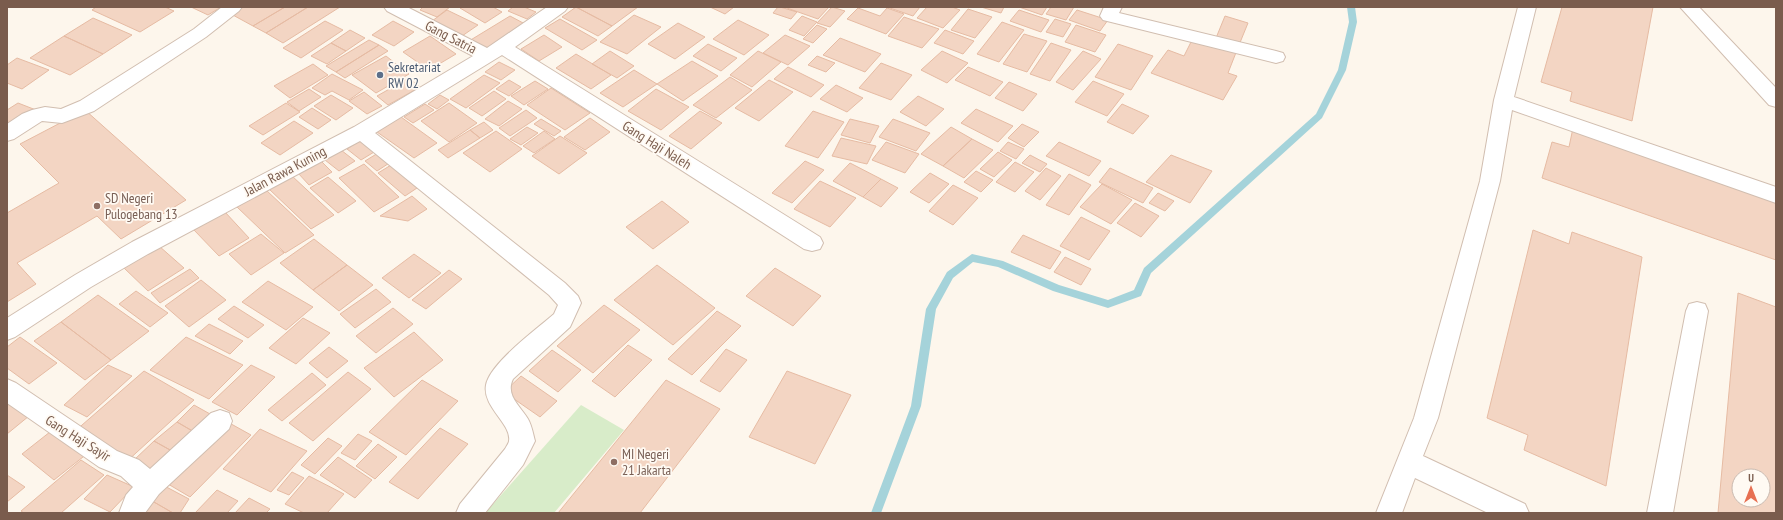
<svg xmlns="http://www.w3.org/2000/svg" width="1783" height="520" font-family="'PT Sans Narrow',sans-serif">
	<rect width="100%" height="100%" fill="#fdf6ec"/>
	<path fill="#d8ecc9" d="M581,405L624,430L554,513H485Z"/>
	<g fill="none" stroke-linecap="round" stroke-linejoin="round">
		<path fill="#a5d3da" fill-rule="evenodd" d="M1347,7H1355L1357,22L1346,70L1322,118L1151,273L1141,296L1108,308L1053,291L998,267L973,262L953,278L936,309L921,406L881,513H871L911,406L926,309L947,272L972,254L1003,261L1059,285L1108,300L1134,290L1144,268L1316,114L1338,70L1349,22Z"/>
	</g>
	<path fill="#f3d5c3" stroke="#e6bba3" fill-rule="evenodd" d="M96,7H165L174,11L140,32L92,10Z
		M191,7H221L208,15Z
		M243,7H285L253,26L231,14Z
		M285,7H308L266,33L253,26Z
		M308,7H340L283,43L266,33Z
		M423,7H450L437,17L420,10Z
		M462,7H493L502,12L485,23L460,8Z
		M513,7H524L536,12L527,19L508,11Z
		M576,7H638L612,26Z
		M576,7L612,26L598,36L562,17Z
		M710,7H734L725,14Z
		M778,7H780L797,12L791,19L773,13Z
		M784,7H829L818,19Z
		M832,7L845,11L830,27L817,23Z
		M887,7H920L913,16Z
		M927,7H952L960,10L943,28L917,18Z
		M981,7H1004L1001,13Z
		M1019,7H1047L1042,15Z
		M1051,7H1074L1066,20L1046,14Z
		M1562,7H1653L1632,121L1570,101L1572,92L1541,82Z
		M858,8L880,16L887,8L904,14L886,34L847,19Z
		M968,9L992,17L975,38L951,30Z
		M447,10L478,25L462,36L432,21Z
		M1019,10L1049,20L1041,32L1010,21Z
		M1077,10L1108,20L1100,31L1069,20Z
		M634,15L661,27L627,54L600,42Z
		M510,16L525,24L484,50L469,41Z
		M802,16L817,22L804,36L789,30Z
		M1225,16L1248,23L1239,45L1216,38Z
		M904,17L939,29L922,48L888,36Z
		M93,18L132,35L103,54L64,36Z
		M560,19L597,40L582,50L545,28Z
		M1055,19L1071,24L1063,37L1046,32Z
		M738,20L769,35L744,55L713,39Z
		M325,21L343,30L301,58L283,48Z
		M393,21L414,32L394,46L372,35Z
		M1002,22L1024,30L999,62L977,54Z
		M678,23L705,37L675,59L648,44Z
		M817,25L827,29L813,43L803,39Z
		M1076,25L1106,35L1095,52L1065,42Z
		M350,30L365,38L346,51L331,43Z
		M945,30L974,41L963,54L934,43Z
		M1024,34L1047,41L1027,72L1003,64Z
		M544,35L562,47L539,61L521,49Z
		M785,35L810,46L788,65L763,53Z
		M64,36L103,54L70,75L30,58Z
		M430,36L456,54L429,70L403,52Z
		M840,38L881,54L865,72L823,55Z
		M1193,38L1237,50L1228,73L1237,76L1223,100L1151,73L1168,50L1184,56Z
		M369,40L379,45L336,72L326,66Z
		M331,43L346,51L327,64L311,56Z
		M1051,43L1071,50L1050,81L1030,74Z
		M708,44L737,58L721,71L693,56Z
		M1118,44L1153,56L1131,90L1095,77Z
		M379,45L388,51L345,78L336,72Z
		M610,51L634,66L617,78L592,64Z
		M758,51L781,62L752,87L730,75Z
		M942,51L968,63L947,83L921,70Z
		M1083,51L1101,59L1073,90L1056,82Z
		M576,54L611,75L591,89L556,68Z
		M386,56L409,74L376,93L352,75Z
		M817,56L835,63L826,72L808,65Z
		M17,58L49,70L22,89L7,83V65Z
		M692,61L718,76L683,101L657,84Z
		M499,62L515,70L501,80L485,72Z
		M881,63L912,75L891,100L859,88Z
		M313,64L328,75L290,98L274,86Z
		M788,67L824,85L811,97L774,79Z
		M968,67L1003,82L990,96L955,80Z
		M634,70L657,84L623,107L600,93Z
		M332,74L363,90L349,100L332,91L325,95L312,88Z
		M484,75L500,83L466,108L450,99Z
		M730,77L752,90L716,118L693,105Z
		M409,78L420,87L388,105L377,96Z
		M509,80L521,87L509,96L496,89Z
		M769,80L793,92L759,121L735,108Z
		M535,81L548,89L524,105L511,96Z
		M1093,81L1124,94L1107,116L1075,102Z
		M1009,82L1037,94L1023,111L995,98Z
		M836,85L863,98L847,112L820,99Z
		M551,88L590,113L565,130L527,105Z
		M309,89L321,97L299,111L287,102Z
		M656,89L689,107L661,130L628,111Z
		M494,91L506,99L482,116L469,108Z
		M364,92L382,106L367,114L349,101Z
		M331,95L353,108L336,120L314,106Z
		M440,95L449,100L437,109L428,104Z
		M918,96L944,109L926,126L900,112Z
		M508,101L522,109L499,126L485,119Z
		M18,103L36,110L7,131V110Z
		M286,103L300,112L263,135L249,126Z
		M449,103L477,123L449,142L421,121Z
		M425,104L434,110L413,123L404,117Z
		M1122,104L1149,116L1133,134L1107,122Z
		M312,108L331,120L318,129L299,117Z
		M976,109L1013,126L998,142L961,123Z
		M85,110L186,200L121,239L97,216L17,263L36,284L7,302V213L59,183L20,144Z
		M526,110L537,118L510,136L499,128Z
		M700,111L722,123L691,149L669,136Z
		M813,111L844,122L818,158L785,146Z
		M401,117L437,143L414,158L377,132Z
		M590,118L610,132L585,150L564,137Z
		M541,119L561,131L554,136L534,124Z
		M850,119L879,126L870,143L841,135Z
		M893,119L930,133L916,151L879,137Z
		M294,121L313,133L280,155L261,143Z
		M484,122L493,130L480,138L470,130Z
		M1022,124L1039,132L1024,147L1008,138Z
		M527,127L538,133L521,145L510,139Z
		M951,127L972,139L943,166L921,154Z
		M1573,128L1776,196V260L1542,178L1552,142L1569,147Z
		M470,130L480,138L448,158L438,150Z
		M496,131L522,149L490,172L463,153Z
		M544,131L555,139L534,153L523,146Z
		M560,136L587,153L559,174L532,156Z
		M364,138L379,149L361,160L347,149Z
		M841,138L876,146L867,164L832,156Z
		M972,139L993,150L964,178L943,166Z
		M886,142L919,154L905,173L872,160Z
		M1008,142L1024,149L1016,159L1000,151Z
		M1059,142L1101,161L1089,176L1046,156Z
		M341,150L355,161L339,171L325,160Z
		M383,150L394,160L377,171L365,161Z
		M998,152L1012,160L994,177L980,169Z
		M1030,155L1047,164L1040,172L1022,163Z
		M1171,155L1212,171L1190,203L1146,182Z
		M321,161L332,172L309,185L298,173Z
		M805,161L824,170L792,203L772,193Z
		M396,162L423,184L405,196L378,173Z
		M1015,162L1034,172L1015,192L996,182Z
		M850,163L881,179L863,197L833,181Z
		M364,164L399,197L374,212L339,178Z
		M1046,168L1061,176L1040,200L1025,191Z
		M1110,168L1153,188L1143,203L1099,182Z
		M976,171L993,180L981,192L964,182Z
		M930,173L949,184L929,203L910,192Z
		M1069,174L1091,185L1069,215L1046,205Z
		M292,176L334,215L311,229L269,189Z
		M328,177L356,201L338,213L310,188Z
		M881,179L898,188L881,207L863,197Z
		M820,181L856,198L830,227L794,209Z
		M1102,184L1132,200L1111,224L1080,207Z
		M953,185L978,198L953,225L929,211Z
		M266,190L314,235L285,253L237,207Z
		M1158,193L1174,201L1165,211L1149,203Z
		M412,196L427,209L408,221L380,216Z
		M662,201L689,222L653,249L626,227Z
		M1135,203L1159,216L1141,237L1117,223Z
		M225,212L249,238L219,256L194,230Z
		M1081,217L1110,231L1089,260L1060,246Z
		M1533,230L1569,244L1572,232L1642,257L1606,486L1524,450L1528,435L1487,418Z
		M261,234L284,253L251,275L229,254Z
		M1023,235L1061,252L1050,269L1011,252Z
		M314,239L347,265L313,290L280,263Z
		M159,246L184,268L148,291L124,268Z
		M414,254L441,273L409,298L382,278Z
		M1065,257L1091,269L1081,285L1054,272Z
		M347,265L373,285L339,311L313,290Z
		M657,265L715,308L673,345L614,300Z
		M775,268L821,296L793,326L746,296Z
		M190,269L199,278L160,303L151,293Z
		M449,270L462,279L426,309L412,300Z
		M201,280L226,300L189,327L165,306Z
		M268,281L313,307L286,330L242,302Z
		M376,289L391,302L355,328L340,314Z
		M136,291L168,313L150,327L119,304Z
		M1738,293L1776,307V513H1718ZM1739,476H1763V500H1739Z
		M98,295L149,331L111,360L61,322Z
		M604,305L640,330L593,373L557,346Z
		M234,306L264,325L248,338L218,319Z
		M393,308L413,324L376,353L356,336Z
		M717,311L741,326L692,375L668,359Z
		M303,318L330,333L296,364L269,348Z
		M61,322L111,360L85,380L34,341Z
		M209,324L243,341L230,354L195,336Z
		M414,332L443,360L394,397L364,368Z
		M20,337L57,363L29,384L7,368V347Z
		M186,337L243,365L209,399L150,370Z
		M628,345L652,360L615,397L592,381Z
		M329,347L348,361L327,378L309,363Z
		M726,349L747,360L720,392L700,381Z
		M552,350L581,370L558,392L529,371Z
		M108,365L132,376L87,417L64,405Z
		M251,365L275,377L237,415L212,402Z
		M144,371L194,400L125,463L74,432Z
		M787,371L851,395L815,464L749,437Z
		M348,372L371,389L313,441L289,423Z
		M312,373L326,385L282,421L268,410Z
		M521,376L557,401L540,417L504,392Z
		M422,380L458,401L406,455L369,432Z
		M666,380L720,409L640,513H558Z
		M7,401L29,416L7,434Z
		M194,405L219,419L201,436L177,422Z
		M224,420L251,435L190,497L163,481Z
		M177,422L201,436L179,455L154,441Z
		M55,428L88,453L54,480L22,454Z
		M440,428L468,444L418,499L389,482Z
		M260,429L307,451L271,492L223,469Z
		M358,434L372,441L355,460L341,453Z
		M328,438L342,446L315,474L301,465Z
		M154,441L179,455L159,475L134,460Z
		M378,444L397,457L375,479L356,466Z
		M338,457L372,480L355,498L320,475Z
		M81,460L104,475L61,513H24L21,511Z
		M292,472L304,478L289,495L277,490Z
		M7,475L25,487L7,502Z
		M107,475L134,487L110,512L84,499Z
		M309,476L344,494L327,513H304L285,504Z
		M157,482L189,499L180,513H173L147,498Z
		M217,490L238,501L227,513H195Z
		M147,498L173,513H136Z
		M249,498L270,509L266,513H235Z"/>
	<g fill="none" stroke-linecap="round" stroke-linejoin="round">
		<g stroke="#d1beb0" stroke-width="2">
			<path id="minor" d="M222,7H242L239,11L206,37L94,111L62,123L42,121L14,139L7,141V124L22,114L32,110L45,107L61,109L80,101L194,29Z
				M384,7H407L487,48L547,7H568L565,11L515,47L820,237L823,243L820,249L812,251L804,249L502,55L375,133L565,283L578,296L581,303L570,327L513,379C505,395 520,406 528,419C532,426 533,434 535,441L523,465L485,513H456L460,504L505,449C506,447 509,443 509,441C512,424 482,407 486,385C490,363 537,329 554,314L558,305L549,295L360,141L148,254L91,287L15,337L7,340V318L75,275L132,242L354,127L473,56L387,11Z
				M1104,7H1122L1119,13L1276,51L1283,53L1285,57L1283,61L1276,63L1103,20L1100,16Z
				M1518,7H1536L1514,97L1776,187V203L1512,110L1500,181L1438,418L1423,456L1525,504L1529,513H1488L1415,478L1402,513H1376L1414,418L1480,181L1494,100Z
				M1680,7H1699L1776,88V107L1769,105Z
				M1697,302L1705,304L1708,311L1673,513H1647L1686,311L1689,304Z
				M7,379L16,383L117,451L139,460L150,469L211,413L220,410L229,413L232,421L229,429L159,494L145,513H119L126,495L133,487L121,476L99,467L7,403Z"/>
		</g>
		<use href="#minor" fill="#fff" fill-rule="evenodd"/>
	</g>
	<circle fill="#5c6f8a" stroke="#fffaf3" stroke-width="1.5" cx="380" cy="75" r="4"/>
	<g fill="#8d6e63" stroke="#fffaf3" stroke-width="1.5">
		<circle cx="97" cy="206" r="4"/>
		<circle cx="614" cy="462" r="4"/>
	</g>
	<g text-anchor="middle" dominant-baseline="central" stroke-width="3.5" stroke-linejoin="round" paint-order="stroke">
		<g font-size="14" fill="#7a5c4d" stroke="#fffaf3">
			<text transform="translate(451 37) rotate(27)">Gang Satria</text>
			<text transform="translate(657 145) rotate(32)">Gang Haji Naleh</text>
			<text transform="translate(285 171) rotate(-28)">Jalan Rawa Kuning</text>
			<text transform="translate(78 438) rotate(32)">Gang Haji Sayir</text>
		</g>
		<g font-size="14" fill="#4e5e75" stroke="#fffaf3" text-anchor="start">
			<text x="388" y="67">Sekretariat<tspan x="388" dy="16">RW 02</tspan></text>
		</g>
		<g font-size="14" fill="#785e54" stroke="#fffaf3" text-anchor="start">
			<text x="105" y="198">SD Negeri<tspan x="105" dy="16">Pulogebang 13</tspan></text>
			<text x="622" y="454">MI Negeri<tspan x="622" dy="16">21 Jakarta</tspan></text>
		</g>
	</g>
	<rect width="1783" height="520" fill="none" stroke="#7a5c4d" stroke-width="16"/>
	<g transform="translate(1751 488)"><circle r="19" fill="#fffaf3" stroke="#cabbb1"/>
	<path d="M0-3L7 15L0 10L-7 15Z" fill="#e76f51"/>
	<text y="-6" font-size="11" font-weight="bold" text-anchor="middle" fill="#7a5c4d">U</text>
	</g>
</svg>
